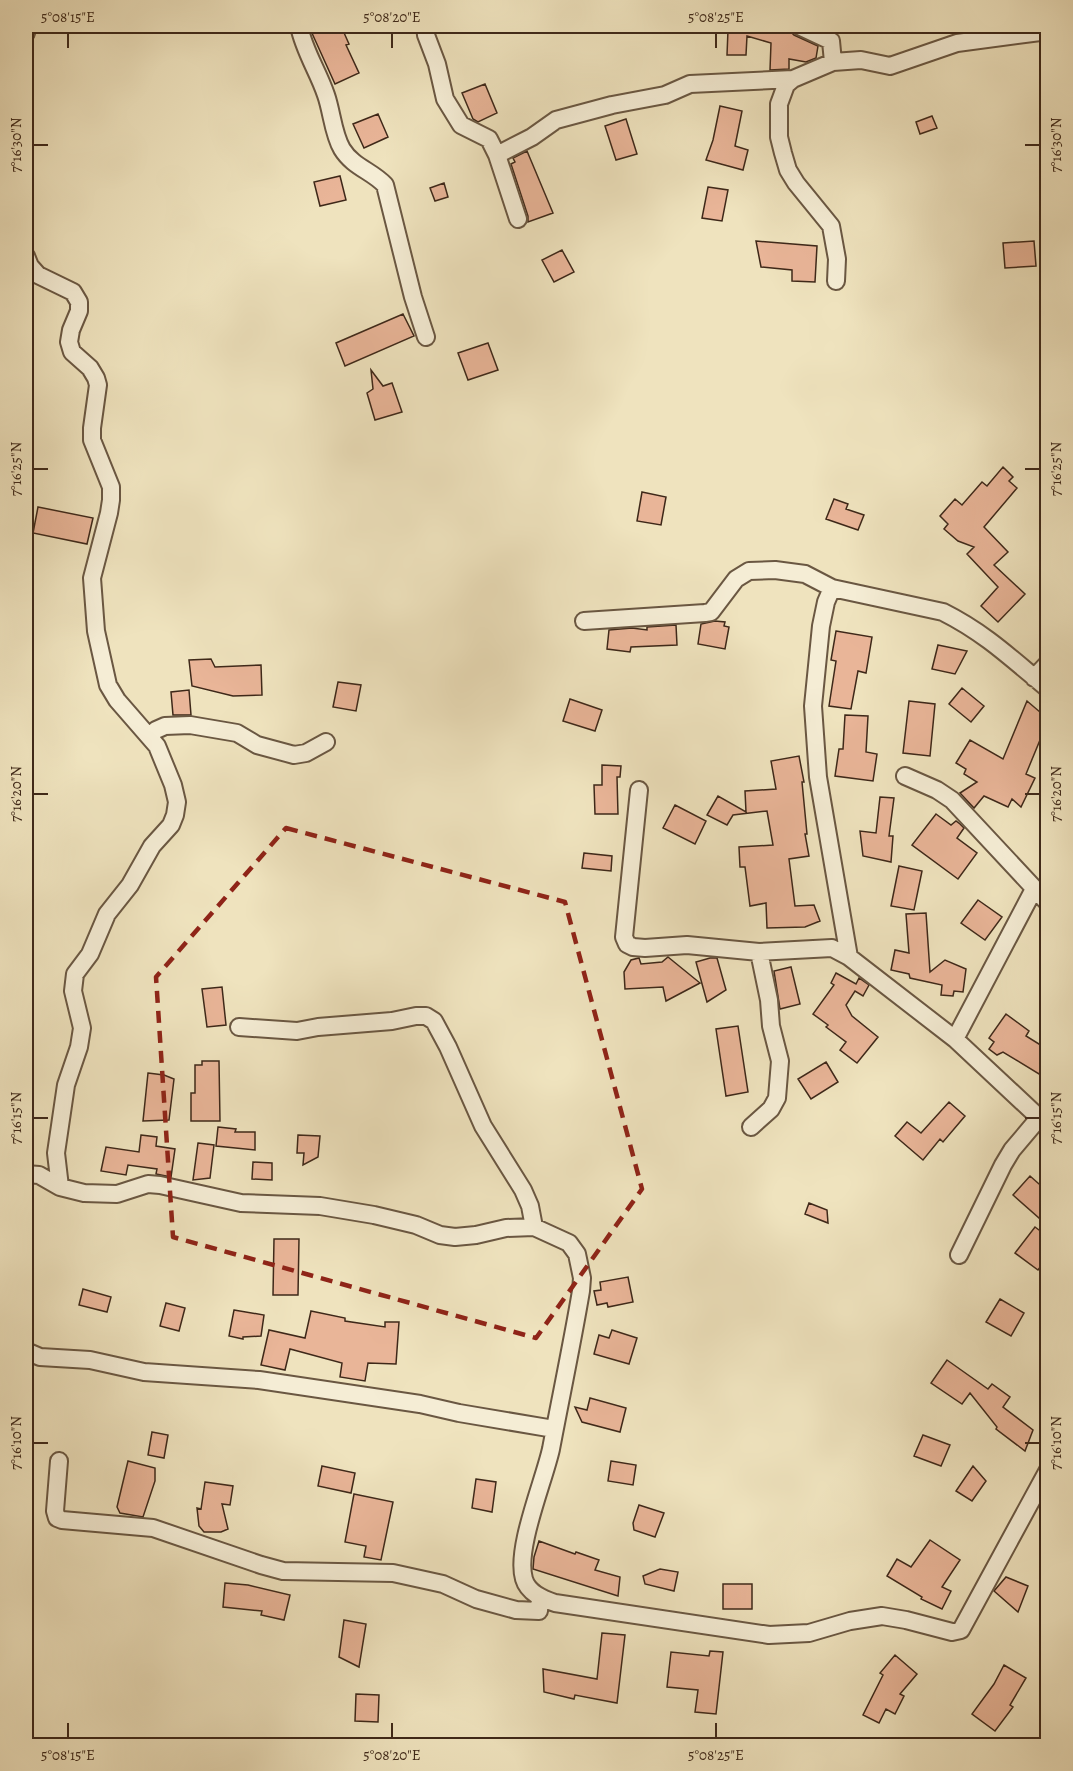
<svg xmlns="http://www.w3.org/2000/svg" width="1073" height="1771" font-family="Alegreya,serif">
	<rect width="100%" height="100%" fill="#efe3be"/>
	<filter id="stains"><feTurbulence type="fractalNoise" baseFrequency=".00333" numOctaves="4"/><feColorMatrix values="0 0 0 0 .2 0 0 0 0 .09 0 0 0 0 .02 0 0 0 .5 -.17"/></filter>
	<radialGradient id="worn" r=".72"><stop offset=".6" stop-color="#630" stop-opacity="0"/><stop offset="1" stop-color="#630" stop-opacity=".3"/></radialGradient>
	<path fill="#e9b598" stroke="#3e2819" stroke-width="1.5" d="M323,26H341L349,44L346,45L359,73L335,84L311,31Z
		M726,26H789L790,31L794,35L818,46L816,58L806,62L789,59V69L770,70L771,43L747,36L746,55H727L728,30L725,29Z
		M485,84L497,113L478,122L473,119L462,93Z
		M720,106L742,111L735,146L748,150L743,170L706,160L713,140Z
		M378,114L388,137L364,148L353,124Z
		M932,116L937,128L920,134L916,122Z
		M626,119L637,154L616,160L605,126Z
		M527,151L553,213L528,222V216L511,164L515,162L513,158Z
		M340,176L346,200L320,206L314,182Z
		M444,183L448,197L435,201L430,188Z
		M708,187L728,190L722,221L702,218Z
		M756,241L817,246L815,282L792,281V270L761,267Z
		M1034,241L1036,266L1005,268L1003,243Z
		M562,250L574,272L554,282L542,260Z
		M403,314L414,336L345,366L336,343Z
		M488,343L498,370L468,380L458,353Z
		M371,370L383,386L392,383L402,412L375,420L367,393L373,389Z
		M1003,467L1013,477L1009,481L1017,488L984,527L1008,552L994,565L1025,594L998,622L981,606L998,587L967,554L974,547L958,541L944,529L948,524L940,516L955,499L962,505L982,482L987,486Z
		M642,492L666,497L661,525L637,521Z
		M834,499L848,504L846,509L864,515L858,530L826,519Z
		M38,507L93,518L87,544L33,533Z
		M715,621L725,622L724,626L729,627L725,649L698,644L701,624Z
		M676,625L677,645L631,647L630,652L607,649L609,630L632,628L647,630V627Z
		M836,631L872,637L866,673L858,671L851,709L829,706L836,661L831,660Z
		M938,645L967,651L955,674L932,669Z
		M211,659L215,667L261,665L262,695L233,696L192,686L189,660Z
		M338,682L361,685L356,711L333,707Z
		M962,688L984,706L971,722L949,704Z
		M189,690L191,715H173L171,692Z
		M570,699L602,710L595,731L563,721Z
		M909,701L935,704L930,756L903,753Z
		M1027,701L1047,718V723L1026,774L1035,778L1021,807L1012,799L1008,807L984,796L974,808L960,793L977,782L964,774L966,769L956,763L970,740L1003,759Z
		M845,715L868,716L866,752L877,754L873,781L835,776L839,749H843Z
		M799,756L804,782H802L807,834H805L809,856L789,859L795,906L814,905L820,921L805,927L767,928L766,903L750,906L745,867H740L739,847L773,845L767,811L733,815L727,825L707,815L718,796L746,812L745,791L776,789L771,761Z
		M602,765L621,766L620,777H617L618,814H595L594,785H602Z
		M880,797L894,798L889,836H893L891,862L863,856L860,831L876,833Z
		M675,805L706,821L695,844L663,828Z
		M936,814L951,825L956,821L960,824L964,828L957,838L977,853L958,879L912,845Z
		M584,853L612,856L611,871L582,868Z
		M899,866L922,871L914,910L891,906Z
		M978,900L1002,917L985,940L961,923Z
		M926,913L930,972L945,960L966,969L963,992L954,991L953,996L941,995L942,985L910,978L909,974L891,970L895,950L909,953L906,914Z
		M668,957L700,983L666,1001L663,987L625,989L624,972L631,960L639,958L641,964L662,962Z
		M710,958H717L726,990L707,1002L696,962Z
		M791,967L800,1004L780,1009L774,971Z
		M836,973L856,984L859,978L869,985L863,996L855,991L846,1005L852,1016L878,1037L857,1063L840,1050L846,1042L826,1027L828,1025L813,1014L834,985L831,983Z
		M222,987L226,1025L207,1027L202,989Z
		M1006,1014L1029,1031L1026,1036L1047,1049V1061L1039,1074L1003,1052L997,1055L989,1049L994,1042L989,1038Z
		M738,1026L748,1092L726,1096L716,1029Z
		M202,1061H219L220,1121H191V1093H195V1065H202Z
		M826,1062L838,1082L811,1099L798,1079Z
		M148,1073L164,1075L174,1079L169,1120L143,1121Z
		M949,1102L965,1116L943,1142L940,1139L923,1160L895,1136L907,1122L921,1133Z
		M218,1127L236,1129L235,1132H255V1150L216,1146Z
		M141,1135L157,1137L156,1146L175,1149L171,1177L156,1174L157,1169L128,1165L126,1175L101,1171L106,1147L139,1152Z
		M298,1135L320,1136L318,1157L303,1165L304,1153H297Z
		M198,1143L214,1145L210,1178L193,1180Z
		M253,1162L272,1163V1180L252,1179Z
		M1030,1176L1047,1191V1225L1013,1195Z
		M809,1203L827,1210L828,1223L805,1214Z
		M1035,1227L1047,1236V1258L1038,1270L1015,1253Z
		M274,1239H299L298,1295H273Z
		M628,1277L633,1302L608,1307L607,1303L597,1305L594,1291L601,1290L600,1282Z
		M83,1289L111,1297L107,1312L79,1305Z
		M1000,1299L1024,1313L1011,1336L986,1322Z
		M166,1303L185,1308L179,1331L160,1326Z
		M234,1310L264,1315L261,1336L243,1337V1339L229,1336Z
		M311,1311L345,1318V1321L385,1327V1322H399L396,1364L368,1363L365,1381L340,1377L342,1363L290,1349L285,1370L261,1365L269,1330L305,1338Z
		M612,1330L637,1338L629,1364L594,1354L599,1335L609,1338Z
		M947,1360L988,1389L992,1384L1010,1397L1003,1407L1033,1430L1025,1451L996,1429L997,1427L970,1393L962,1404L931,1383Z
		M590,1398L626,1408L620,1432L582,1422L575,1407L587,1410Z
		M152,1432L168,1435L164,1458L148,1455Z
		M923,1435L950,1445L941,1466L914,1456Z
		M128,1461L155,1468V1481L143,1517L120,1513L117,1507Z
		M611,1461L636,1465L633,1485L608,1481Z
		M322,1466L355,1473L351,1493L318,1486Z
		M973,1466L986,1481L972,1501L956,1491Z
		M476,1479L496,1482L492,1512L472,1508Z
		M205,1482L233,1486L230,1505L222,1504L228,1529L221,1532H204L199,1526L197,1508L201,1509Z
		M354,1494L393,1502L381,1560L364,1557L366,1546L345,1542Z
		M639,1505L664,1513L655,1537L634,1530L633,1523Z
		M930,1540L960,1560L942,1587L951,1591L942,1609L921,1599L922,1597L887,1576L897,1559L911,1567Z
		M539,1541L575,1554L576,1552L599,1560L595,1570L620,1577L618,1596L533,1569L534,1557Z
		M660,1569L678,1572L674,1591L645,1584L643,1576Z
		M1006,1577L1028,1586L1018,1612L994,1591Z
		M225,1583L248,1585L290,1595L284,1620L261,1615L262,1611L223,1607Z
		M723,1584H752V1609H723Z
		M344,1620L366,1624L359,1667L339,1657Z
		M602,1633L625,1635L617,1703L575,1695L574,1699L544,1692L543,1669L597,1679Z
		M710,1651L723,1652L716,1714L695,1712L698,1690L667,1687L671,1652L709,1656Z
		M895,1655L917,1674L900,1694L904,1696L895,1714L886,1709L879,1723L863,1715L883,1675L880,1673Z
		M1004,1665L1026,1678L1010,1705L1013,1707L995,1731L972,1714L994,1684Z
		M356,1694L379,1695L378,1722L355,1721Z"/>
	<g fill="none" stroke-linecap="round" stroke-linejoin="round">
		<g stroke="#6a5742" stroke-width="20">
			<path id="minor" d="M299,26C304,51 318,71 326,95C332,112 333,134 342,149C353,167 372,171 385,185L413,297L426,337
				M425,26L426,35L437,64L445,99L461,125L489,139L497,155L518,219
				M799,26L831,41L833,62
				M26,33L27,26
				M497,155L532,137L556,120L612,105L665,95L690,84L793,79
				M26,256L30,266L38,275L73,292L79,302V311L71,330L69,342L72,352L90,368L96,378L98,385L92,428V440L111,487V500L109,513L92,578L96,631L108,685L117,700L157,746L173,785L177,802L175,815L171,825L152,846L130,885L107,914L90,954L75,974L73,991L82,1028L79,1047L66,1085L56,1153L60,1187
				M836,281L837,259L831,226L796,183L788,170L783,153L779,137V104L786,85L793,79L833,62L861,60L890,66L957,43L1048,31
				M832,588L826,602L821,626L813,706L818,777L849,957
				M584,621L705,613L711,612L736,579L749,571L775,570L805,574L832,588L943,612C985,633 1012,659 1048,689
				M1034,678L1048,663
				M149,736L156,730L165,726L190,725L237,733L257,745L294,755L306,753L326,742
				M905,776L937,790L952,800L1048,903
				M639,790L624,937L627,944L633,947L645,948L687,945L759,952L832,948L849,957L955,1039L1048,1126
				M239,1027L297,1031L318,1027L392,1021L416,1016H426L434,1021L448,1047L483,1126L523,1190L530,1206L534,1227
				M955,1039L1034,889
				M751,1127L771,1109L777,1098L780,1061L771,1026L769,1000L759,952
				M26,1174L39,1175L60,1187L84,1193L117,1194L148,1184L160,1185L241,1203L320,1206L374,1215L416,1225L440,1235L455,1237L476,1235L506,1228L534,1227L569,1243L577,1254L582,1278L581,1291C572,1344 561,1396 551,1449C544,1481 515,1549 524,1579C528,1593 543,1599 555,1603L769,1635L809,1633L850,1621L882,1616L906,1620L952,1632L961,1630L1048,1470
				M959,1255L1003,1165L1012,1150L1039,1118
				M26,1351L40,1357L90,1360L144,1372L259,1380L420,1404L459,1413L554,1429
				M59,1461L55,1511L57,1518L62,1520L153,1528L261,1565L283,1571L393,1573L443,1584L476,1599L516,1610L539,1611L540,1598"/>
		</g>
		<use href="#minor" stroke="#f5edd5" stroke-width="16"/>
	</g>
	<path fill="none" stroke="#8f2418" stroke-width="4.5" stroke-dasharray="12 8" stroke-linejoin="round" d="M286,828L565,902L642,1189L536,1338L173,1237L156,977Z"/>
	<path fill="none" stroke="#3e2819" stroke-width="2" d="M68,33V48M392,33V48M716,33V48M33,145H48M1025,145H1040M33,469H48M1025,469H1040M33,794H48M1025,794H1040M33,1118H48M1025,1118H1040M33,1443H48M1025,1443H1040M68,1723V1738M392,1723V1738M716,1723V1738"/>
	<rect width="1073" height="1771" fill="none" stroke="#efe3be" stroke-width="66"/>
	<rect x="33" y="33" width="1007" height="1705" fill="none" stroke="#3e2819" stroke-width="2"/>
	<g font-size="15" text-anchor="middle" fill="#3e2819">
		<text x="68" y="22">5°08'15"E</text>
		<text x="392" y="22">5°08'20"E</text>
		<text x="716" y="22">5°08'25"E</text>
		<text transform="translate(16 145) rotate(-90)" y="5">7°16'30"N</text>
		<text transform="translate(1056 145) rotate(-90)" y="5">7°16'30"N</text>
		<text transform="translate(16 469) rotate(-90)" y="5">7°16'25"N</text>
		<text transform="translate(1056 469) rotate(-90)" y="5">7°16'25"N</text>
		<text transform="translate(16 794) rotate(-90)" y="5">7°16'20"N</text>
		<text transform="translate(1056 794) rotate(-90)" y="5">7°16'20"N</text>
		<text transform="translate(16 1118) rotate(-90)" y="5">7°16'15"N</text>
		<text transform="translate(1056 1118) rotate(-90)" y="5">7°16'15"N</text>
		<text transform="translate(16 1443) rotate(-90)" y="5">7°16'10"N</text>
		<text transform="translate(1056 1443) rotate(-90)" y="5">7°16'10"N</text>
		<text x="68" y="1760">5°08'15"E</text>
		<text x="392" y="1760">5°08'20"E</text>
		<text x="716" y="1760">5°08'25"E</text>
	</g>
	<rect width="100%" height="100%" filter="url(#stains)"/>
	<rect width="100%" height="100%" fill="url(#worn)"/>
</svg>
